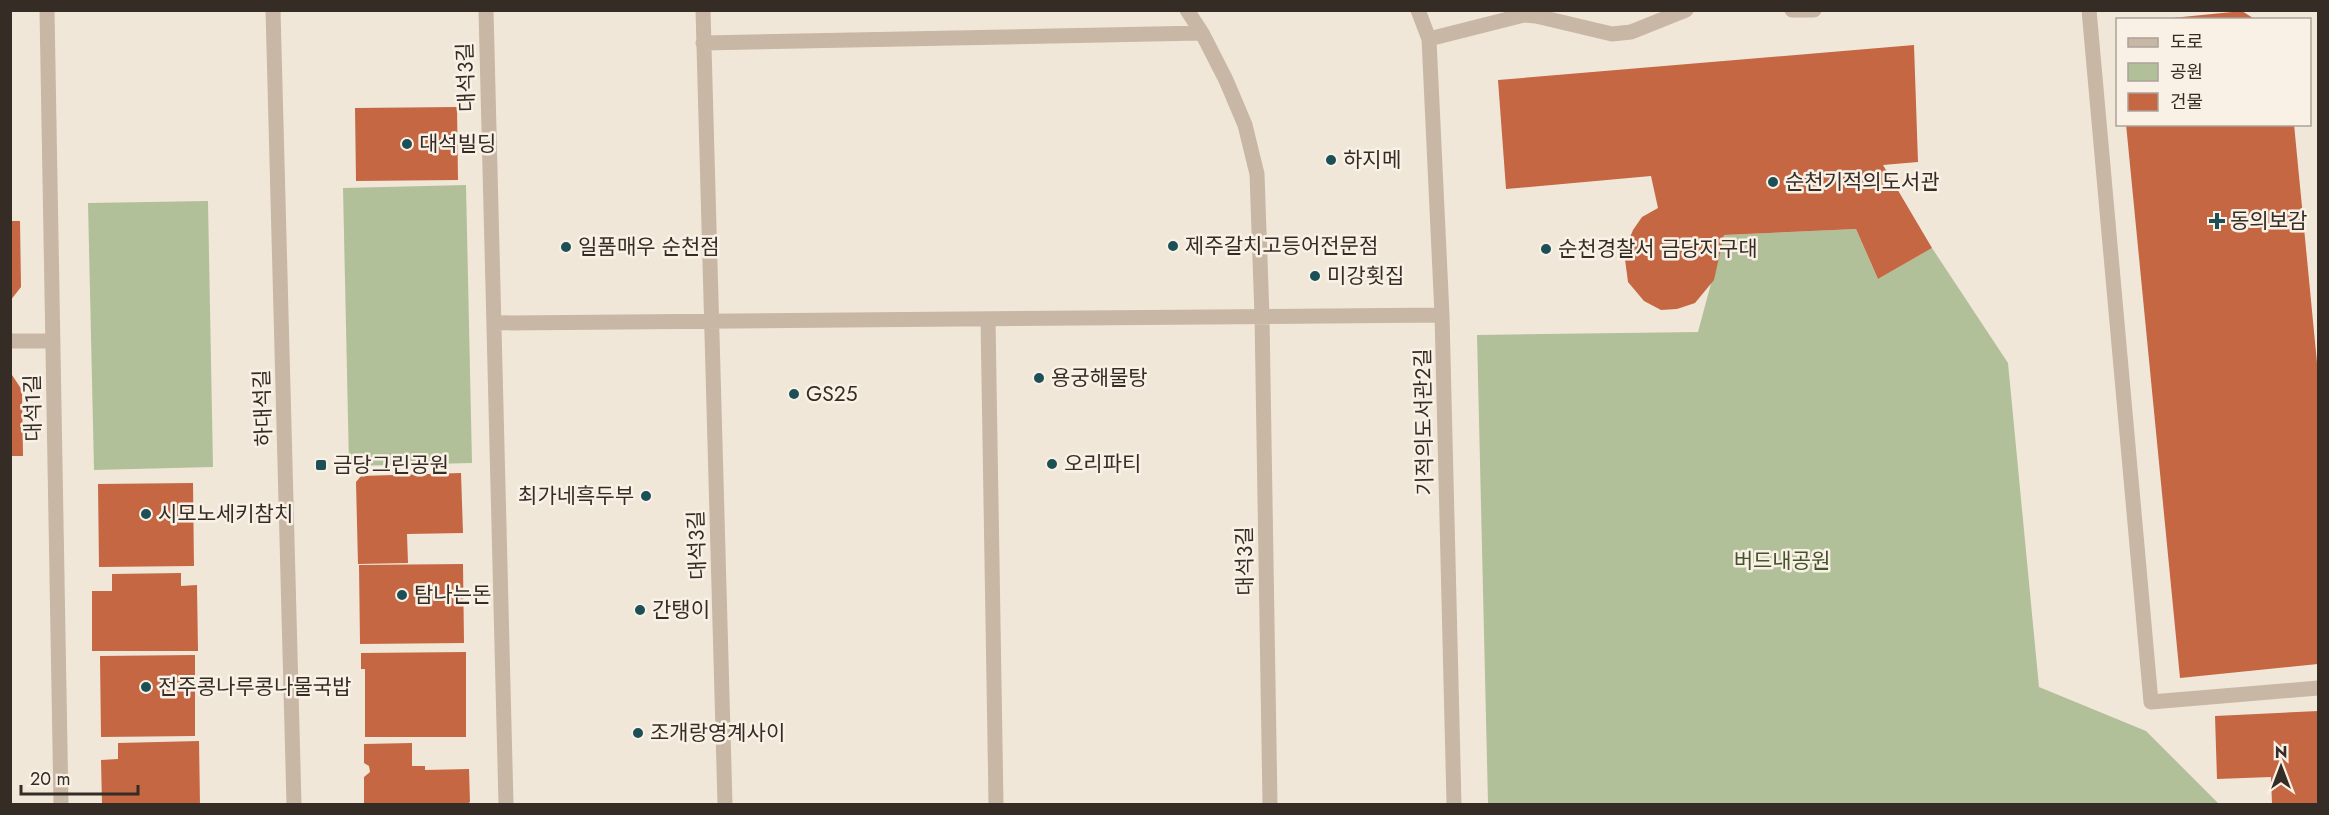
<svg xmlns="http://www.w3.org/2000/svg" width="2329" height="815" font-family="Jost,'Noto Sans KR',sans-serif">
	<rect width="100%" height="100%" fill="#f1e7d9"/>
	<path fill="#b2c099" d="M466,185L472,463L349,466L343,188Z
		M208,201L213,467L94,470L88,203Z
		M1856,229L1878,279L1932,248L2008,363L2039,687L2146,731L2219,804H1488L1477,335L1698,332L1724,235Z"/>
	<path fill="#c56743" d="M2242,11L2256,20H2172V18Z
		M1914,45L1918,162L1883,165L1932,248L1878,279L1856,229L1724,235L1714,280L1695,303L1677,309L1661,310L1644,301L1628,282L1624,252L1633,230L1642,217L1658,208L1651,176L1506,189L1498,80Z
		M457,107L458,180L356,181L355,108Z
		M2126,124H2294L2318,373V664L2180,678Z
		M10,221H20L21,287L10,301Z
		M10,372L22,390L23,456H10Z
		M461,473L463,533L407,534L408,563L358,564L356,482L361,476Z
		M193,483L194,566L99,567L98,484Z
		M463,564L464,643L360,644L359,565Z
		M181,573V586L197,585L198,651H92V591H112V574Z
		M466,652V737H365V669H361V653Z
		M195,655V736L101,737L100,656Z
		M2318,711V804H2272L2271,777L2217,779L2215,716Z
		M199,741L200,804H102L101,760L118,759V743Z
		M412,743V766H425V770L469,769L470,802L467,804H364V777L370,772L369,766L364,763V744Z"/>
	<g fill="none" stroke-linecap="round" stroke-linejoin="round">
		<path stroke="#c9b7a5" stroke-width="15" d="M47,10L61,804
			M273,10L294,804
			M486,10L506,804
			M703,10L725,804
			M1187,10L1202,33L1226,80L1245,125L1257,174L1262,316L1270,804
			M1418,10L1429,39L1524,15L1536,16L1612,34L1631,32L1686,10
			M1792,10H1814
			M2089,10L2151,702L2318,688
			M1429,39L1442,315L1454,804
			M703,43L1202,33
			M988,319L996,804
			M494,323L1442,315
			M10,341H53"/>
	</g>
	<g fill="#1c5056" stroke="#f9f1e5" stroke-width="2">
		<circle cx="407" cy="144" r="6"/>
		<circle cx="1331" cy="160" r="6"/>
		<circle cx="1773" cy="182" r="6"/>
		<path d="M2214 212h6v6h6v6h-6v6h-6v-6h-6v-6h6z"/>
		<circle cx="1173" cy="246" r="6"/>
		<circle cx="566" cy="247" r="6"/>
		<circle cx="1546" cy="249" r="6"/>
		<circle cx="1315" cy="276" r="6"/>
		<circle cx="1039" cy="378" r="6"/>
		<circle cx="794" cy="394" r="6"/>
		<circle cx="1052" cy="464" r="6"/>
		<rect x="315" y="459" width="12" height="12" rx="3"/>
		<circle cx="646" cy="496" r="6"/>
		<circle cx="146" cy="514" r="6"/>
		<circle cx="402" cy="595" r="6"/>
		<circle cx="640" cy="610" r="6"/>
		<circle cx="146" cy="687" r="6"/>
		<circle cx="638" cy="733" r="6"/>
	</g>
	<g text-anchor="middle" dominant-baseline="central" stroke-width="5" stroke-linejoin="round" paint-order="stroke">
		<g font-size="21" fill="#352c26" stroke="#f9f1e5">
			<text transform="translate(466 77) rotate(-92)">대석3길</text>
			<text transform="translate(33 408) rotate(-91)">대석1길</text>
			<text transform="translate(263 408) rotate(-92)">하대석길</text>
			<text transform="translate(1424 422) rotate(-91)">기적의도서관2길</text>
			<text transform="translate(697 545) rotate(-92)">대석3길</text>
			<text transform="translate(1245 561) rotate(-91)">대석3길</text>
		</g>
		<g font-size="21" fill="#352c26" stroke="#f9f1e5" text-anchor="start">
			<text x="419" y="144">대석빌딩</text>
			<text x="1343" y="160">하지메</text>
			<text x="1785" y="182">순천기적의도서관</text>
			<text x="2230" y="221">동의보감</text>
			<text x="1185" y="246">제주갈치고등어전문점</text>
			<text x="578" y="247">일품매우 순천점</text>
			<text x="1558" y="249">순천경찰서 금당지구대</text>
			<text x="1327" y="276">미강횟집</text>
			<text x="1051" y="378">용궁해물탕</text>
			<text x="806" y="394">GS25</text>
			<text x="1064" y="464">오리파티</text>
			<text x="333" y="465">금당그린공원</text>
			<text x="634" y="496" text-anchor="end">최가네흑두부</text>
			<text x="158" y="514">시모노세키참치</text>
			<text x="414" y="595">탐나는돈</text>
			<text x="652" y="610">간탱이</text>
			<text x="158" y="687">전주콩나루콩나물국밥</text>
			<text x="650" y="733">조개랑영계사이</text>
		</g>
		<g font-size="21" fill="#43532a" stroke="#f9f1e5">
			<text x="1782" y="561">버드내공원</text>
		</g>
	</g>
	<rect width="2329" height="815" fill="none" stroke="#352c26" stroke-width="24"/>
	<rect x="2116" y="18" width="195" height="108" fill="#f9f1e5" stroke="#aba299" stroke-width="1.5"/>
	<rect x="2128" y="38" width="30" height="9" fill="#c9b7a5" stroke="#aba299" stroke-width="1.5"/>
	<text x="2170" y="48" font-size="18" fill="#352c26">도로</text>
	<rect x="2128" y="63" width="30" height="18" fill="#b2c099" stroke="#aba299" stroke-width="1.5"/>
	<text x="2170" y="78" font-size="18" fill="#352c26">공원</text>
	<rect x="2128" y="93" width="30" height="18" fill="#c56743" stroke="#aba299" stroke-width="1.5"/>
	<text x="2170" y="108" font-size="18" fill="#352c26">건물</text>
	<g transform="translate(2281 767)" stroke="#f9f1e5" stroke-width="4.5" paint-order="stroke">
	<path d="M0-4.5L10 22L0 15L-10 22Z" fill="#352c26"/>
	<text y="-9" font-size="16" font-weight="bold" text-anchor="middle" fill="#352c26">N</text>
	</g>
	<path d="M21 785v9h117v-9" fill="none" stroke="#352c26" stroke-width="3"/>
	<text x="30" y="785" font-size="18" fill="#352c26" stroke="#f9f1e5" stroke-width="4.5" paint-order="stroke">20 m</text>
</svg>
